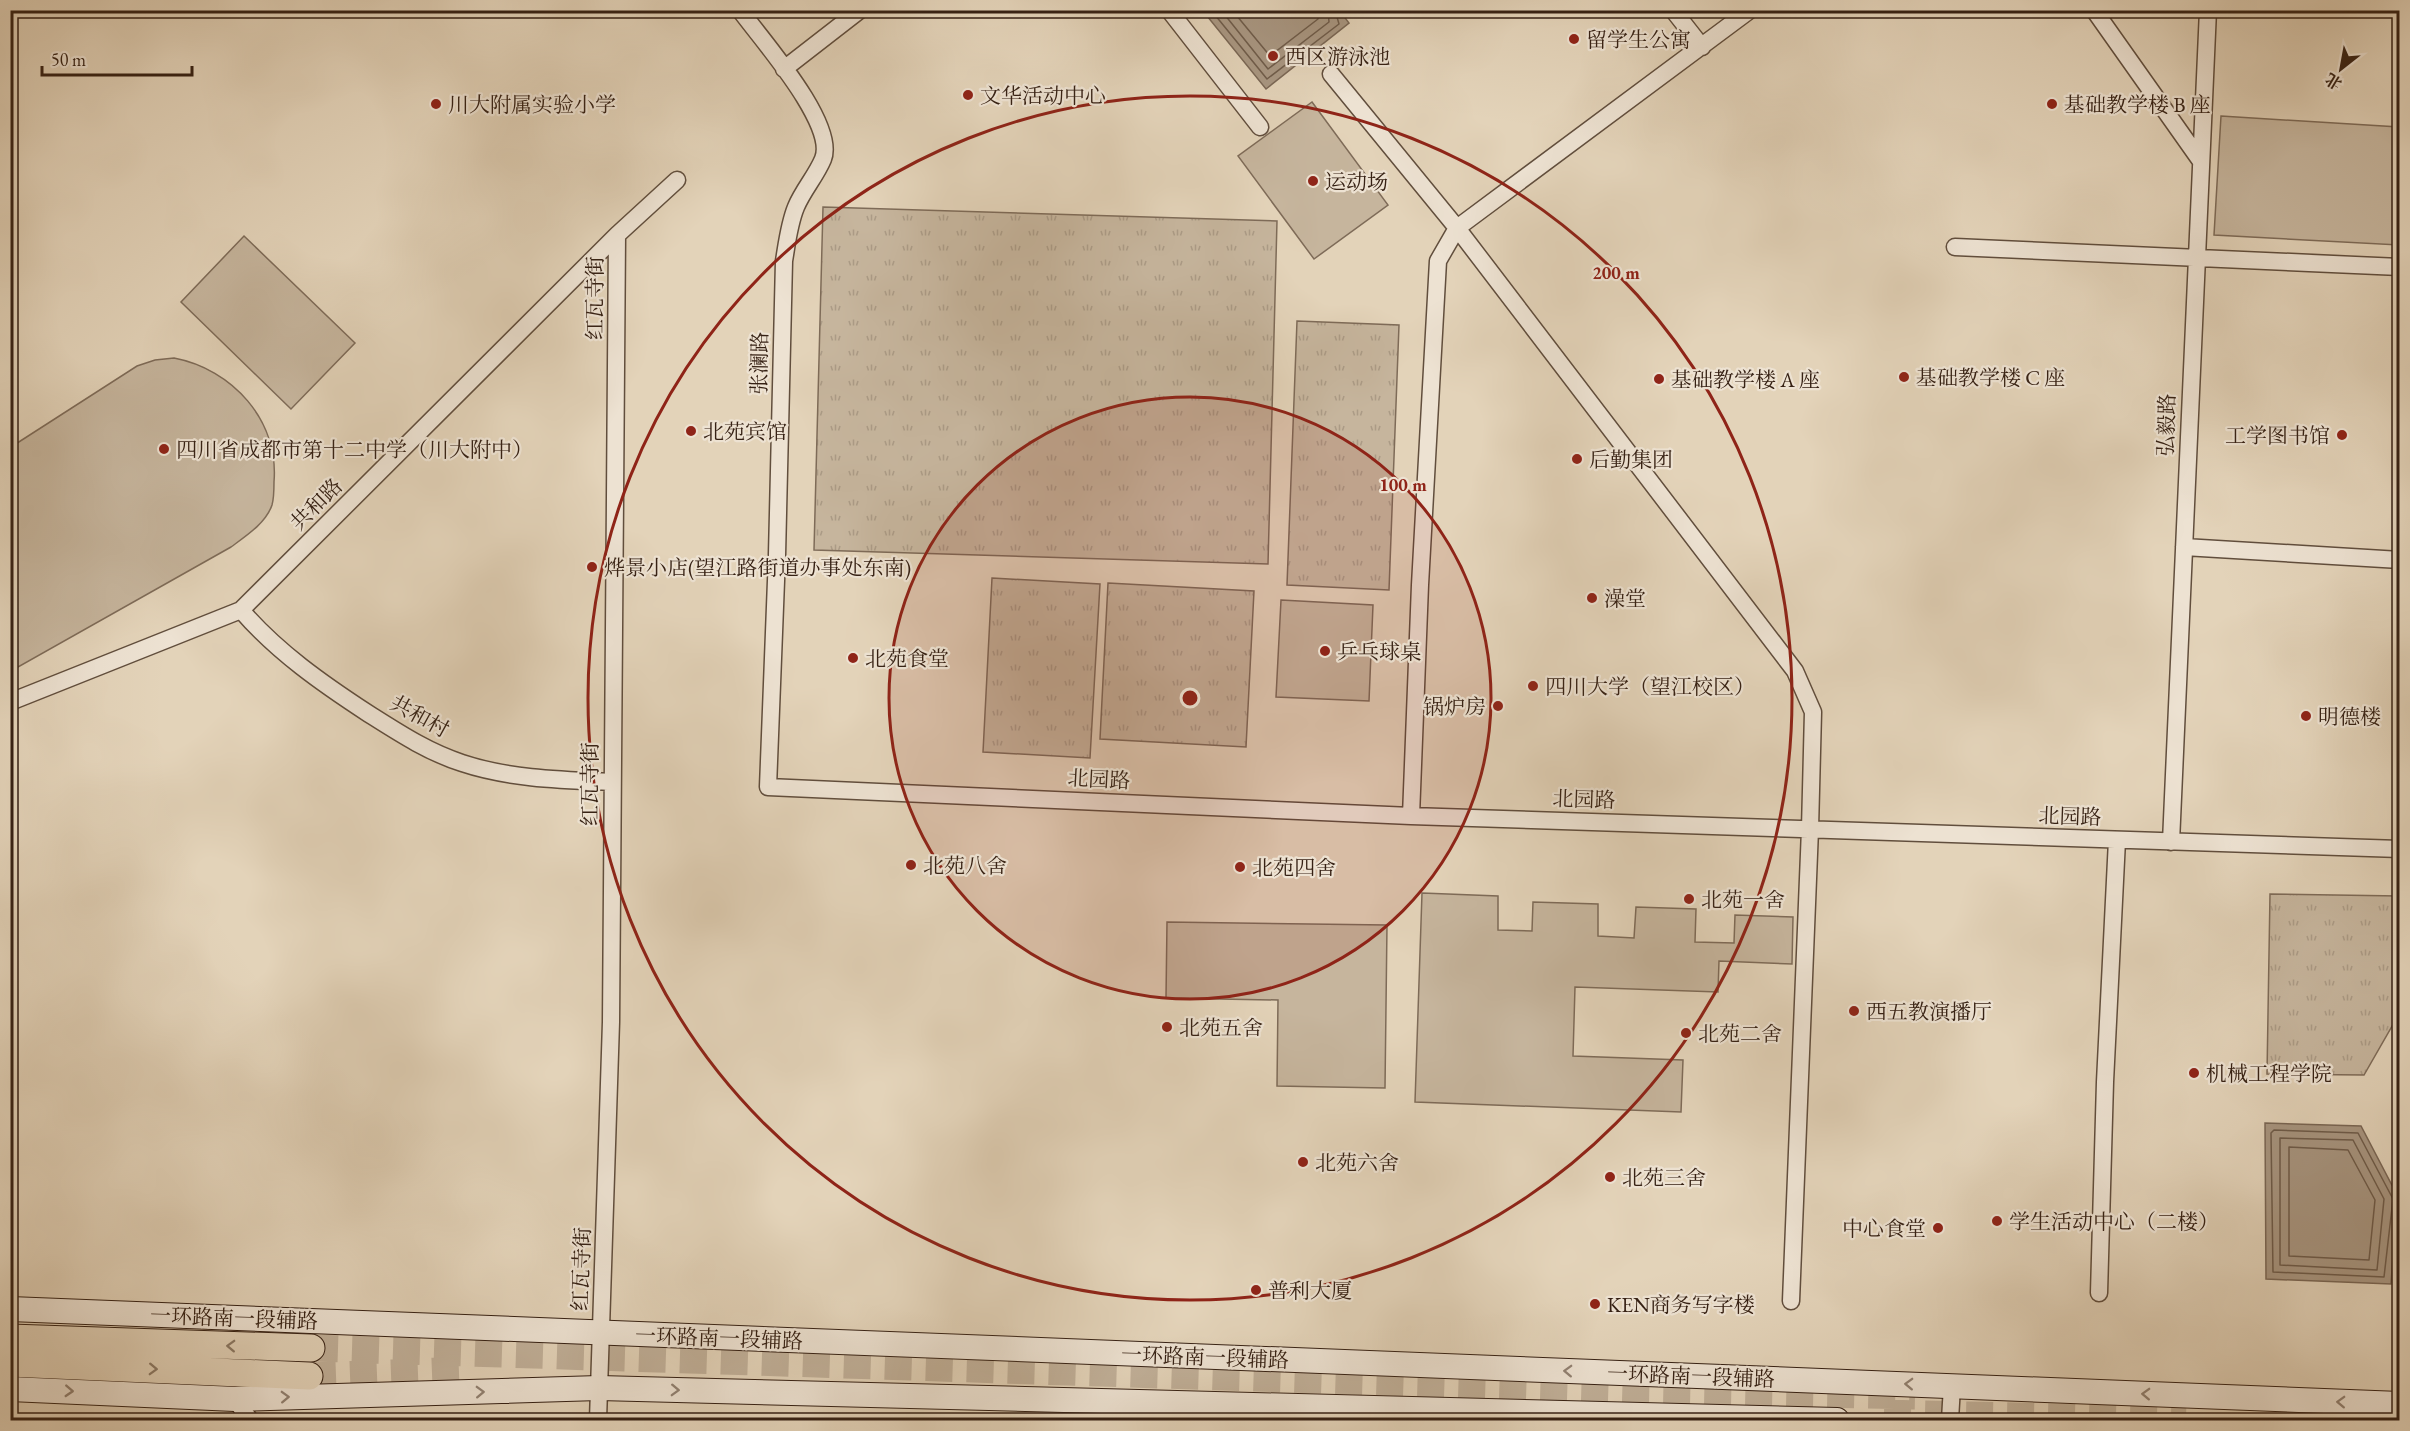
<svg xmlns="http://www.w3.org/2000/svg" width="2410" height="1431" font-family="'EB Garamond','Noto Serif SC',serif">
	<defs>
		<pattern id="park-tufts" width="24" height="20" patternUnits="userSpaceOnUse" patternTransform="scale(1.5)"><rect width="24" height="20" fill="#c6b59d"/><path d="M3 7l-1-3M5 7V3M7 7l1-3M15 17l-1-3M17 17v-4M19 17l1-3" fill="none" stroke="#ab9b86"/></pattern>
	</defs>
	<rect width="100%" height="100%" fill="#e3d3b9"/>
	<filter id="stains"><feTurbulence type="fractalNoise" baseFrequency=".00333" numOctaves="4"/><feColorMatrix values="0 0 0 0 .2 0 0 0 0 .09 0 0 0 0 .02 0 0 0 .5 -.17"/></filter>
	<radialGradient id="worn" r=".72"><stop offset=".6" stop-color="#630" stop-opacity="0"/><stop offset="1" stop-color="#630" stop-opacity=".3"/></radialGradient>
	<path fill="#c6b59d" stroke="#7e6b58" stroke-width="1.5" d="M1312,102L1388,205L1314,259L1238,156Z
		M2221,116L2399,127V245L2214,235Z
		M244,236L355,343L291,409L181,302Z
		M174,358C232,369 279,420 274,482C274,489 274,498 272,505C266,523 246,536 231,547L11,671V447L137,366L155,360Z
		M1281,600L1373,605L1369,701L1276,697Z
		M1422,893L1498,896V930L1532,931L1533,902L1598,904V936L1634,938L1636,907L1696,909L1695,942L1734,943L1735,915L1793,917L1792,964L1719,961L1718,992L1575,987L1573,1056L1683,1060L1681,1112L1415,1102Z
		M1167,922L1387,925L1385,1088L1277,1086L1278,1000L1166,998Z"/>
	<path fill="url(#park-tufts)" stroke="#7e6b58" stroke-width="1.5" d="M823,207L1277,221L1268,564L814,550Z
		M1297,321L1399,325L1389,590L1287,585Z
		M992,578L1100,584L1090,758L983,752Z
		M1108,583L1254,591L1246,747L1100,739Z
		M2270,894L2399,896V1014L2364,1075L2267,1074Z"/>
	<path fill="#a89681" stroke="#7a6755" stroke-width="1.5" d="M1203,11H1340L1349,23L1266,89Z
		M2265,1123L2361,1126L2397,1195L2391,1284L2266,1279Z"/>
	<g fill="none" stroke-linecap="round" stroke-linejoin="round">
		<path stroke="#6f5c4a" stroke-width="1.5" d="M1211,10L1267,79L1339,24L1335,10
			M1221,10L1268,69L1329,22L1328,10
			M1232,10L1270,56L1318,19L1319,10
			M2274,1130L2358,1133L2393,1199L2384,1277L2273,1272L2271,1133Z
			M2280,1138L2353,1140L2384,1199L2377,1270L2280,1265Z
			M2289,1147L2348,1150L2375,1200L2369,1260L2289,1256Z"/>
		<path stroke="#c0af98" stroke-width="27" stroke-dasharray="27 14" stroke-linecap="butt" d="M311,1348L1633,1390L1915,1396
			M309,1376L466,1370
			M1884,1413L2186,1420"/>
		<g stroke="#614e3d" stroke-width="19">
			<path id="street" d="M740,10C761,39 837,124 823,159C816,176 803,190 796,207C789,224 787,243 784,261L777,555L768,787L1411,816L2400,849
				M1169,10L1260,127
				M1673,10L1702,47
				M2094,10L2200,160
				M784,69L860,10
				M1331,74L1457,228L1795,671L1813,712L1810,829L1791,1301
				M1955,247L2400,267
				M2184,547L2400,560
				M241,610C277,652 323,684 369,714C399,733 428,752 462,763C510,779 562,780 612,782
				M10,702L241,610L617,235L677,180
				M1411,816L1420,585L1438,261L1457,228L1750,10
				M2171,842L2208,10
				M2099,1293L2105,1082L2117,840
				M235,1399L250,1420
				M598,1420L611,1022L617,235
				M1950,1420L1952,1386"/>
		</g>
		<g stroke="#362114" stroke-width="26">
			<path id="secondary" d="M10,1309L2400,1404
				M10,1389L235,1399L599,1388L1837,1420"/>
		</g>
		<g stroke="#362114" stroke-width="29">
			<path id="primary" d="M10,1338L311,1348
				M10,1363L309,1376"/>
		</g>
		<use href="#street" stroke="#ede2d2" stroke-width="16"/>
		<use href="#secondary" stroke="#ede2d2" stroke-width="24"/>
		<use href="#primary" stroke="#e3d3b9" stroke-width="27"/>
	</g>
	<defs><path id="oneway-chevron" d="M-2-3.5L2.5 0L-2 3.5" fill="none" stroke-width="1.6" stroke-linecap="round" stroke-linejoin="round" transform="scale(1.5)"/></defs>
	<g stroke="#8c7a66">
		<use href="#oneway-chevron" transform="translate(231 1346) rotate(-178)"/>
		<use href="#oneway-chevron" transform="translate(153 1369) rotate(2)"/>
	</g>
	<g stroke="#928273">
		<use href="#oneway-chevron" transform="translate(1568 1371) rotate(-178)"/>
		<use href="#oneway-chevron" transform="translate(1909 1384) rotate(-178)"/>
		<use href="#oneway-chevron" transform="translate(675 1390) rotate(2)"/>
		<use href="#oneway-chevron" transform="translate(69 1391) rotate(3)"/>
		<use href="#oneway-chevron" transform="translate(480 1392) rotate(-2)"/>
		<use href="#oneway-chevron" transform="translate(2146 1394) rotate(-178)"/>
		<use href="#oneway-chevron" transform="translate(285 1397) rotate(-2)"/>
		<use href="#oneway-chevron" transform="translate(2341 1402) rotate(-178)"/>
	</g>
	<circle cx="1190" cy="698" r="301" fill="#8f2418" fill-opacity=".12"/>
	<g fill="none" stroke="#8f2418" stroke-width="3">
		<circle cx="1190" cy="698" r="301"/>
		<circle cx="1190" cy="698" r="602"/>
	</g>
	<g fill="#8f2418" stroke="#ede2d2" stroke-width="2">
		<circle cx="1574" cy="39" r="6"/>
		<circle cx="1273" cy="56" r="6"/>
		<circle cx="968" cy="95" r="6"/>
		<circle cx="436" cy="104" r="6"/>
		<circle cx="2052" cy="104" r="6"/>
		<circle cx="1313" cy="181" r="6"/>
		<circle cx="1904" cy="377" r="6"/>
		<circle cx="1659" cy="379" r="6"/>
		<circle cx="691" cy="431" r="6"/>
		<circle cx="2342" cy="435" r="6"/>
		<circle cx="164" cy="449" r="6"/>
		<circle cx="1577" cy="459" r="6"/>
		<circle cx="592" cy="567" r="6"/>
		<circle cx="1592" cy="598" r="6"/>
		<circle cx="1325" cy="651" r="6"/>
		<circle cx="853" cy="658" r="6"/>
		<circle cx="1533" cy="686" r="6"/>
		<circle cx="1498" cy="706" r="6"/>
		<circle cx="2306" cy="716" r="6"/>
		<circle cx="911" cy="865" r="6"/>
		<circle cx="1240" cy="867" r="6"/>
		<circle cx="1689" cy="899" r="6"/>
		<circle cx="1854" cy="1011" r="6"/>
		<circle cx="1167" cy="1027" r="6"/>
		<circle cx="1686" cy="1033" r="6"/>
		<circle cx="2194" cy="1073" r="6"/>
		<circle cx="1303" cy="1162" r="6"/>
		<circle cx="1610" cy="1177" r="6"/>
		<circle cx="1997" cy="1221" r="6"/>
		<circle cx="1938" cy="1228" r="6"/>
		<circle cx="1256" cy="1290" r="6"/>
		<circle cx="1595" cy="1304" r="6"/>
	</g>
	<g text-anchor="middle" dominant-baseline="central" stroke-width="4.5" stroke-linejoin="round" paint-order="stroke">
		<g font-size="21" fill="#362114" stroke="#ede2d2" text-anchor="start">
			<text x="1586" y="39">留学生公寓</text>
			<text x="1285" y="56">西区游泳池</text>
			<text x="980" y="95">文华活动中心</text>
			<text x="448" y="104">川大附属实验小学</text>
			<text x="2064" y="104">基础教学楼 B 座</text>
			<text x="1325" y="181">运动场</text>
			<text x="1916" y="377">基础教学楼 C 座</text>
			<text x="1671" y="379">基础教学楼 A 座</text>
			<text x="703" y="431">北苑宾馆</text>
			<text x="2330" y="435" text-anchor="end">工学图书馆</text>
			<text x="176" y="449">四川省成都市第十二中学（川大附中）</text>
			<text x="1589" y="459">后勤集团</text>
			<text x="604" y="567">烨景小店(望江路街道办事处东南)</text>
			<text x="1604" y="598">澡堂</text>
			<text x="1337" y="651">乒乓球桌</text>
			<text x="865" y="658">北苑食堂</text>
			<text x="1545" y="686">四川大学（望江校区）</text>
			<text x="1486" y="706" text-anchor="end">锅炉房</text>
			<text x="2318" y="716">明德楼</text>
			<text x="923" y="865">北苑八舍</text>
			<text x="1252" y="867">北苑四舍</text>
			<text x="1701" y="899">北苑一舍</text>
			<text x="1866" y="1011">西五教演播厅</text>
			<text x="1179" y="1027">北苑五舍</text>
			<text x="1698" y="1033">北苑二舍</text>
			<text x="2206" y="1073">机械工程学院</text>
			<text x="1315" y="1162">北苑六舍</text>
			<text x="1622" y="1177">北苑三舍</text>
			<text x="2009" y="1221">学生活动中心（二楼）</text>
			<text x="1926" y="1228" text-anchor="end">中心食堂</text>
			<text x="1268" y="1290">普利大厦</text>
			<text x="1607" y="1304">KEN商务写字楼</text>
		</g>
		<g font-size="21" fill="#362114" stroke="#ede2d2">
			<text transform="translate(594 298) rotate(-90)">红瓦寺街</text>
			<text transform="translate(759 363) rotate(-89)">张澜路</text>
			<text transform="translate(2166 425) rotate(-88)">弘毅路</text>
			<text transform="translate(316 504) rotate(-45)">共和路</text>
			<text transform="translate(420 716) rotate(29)">共和村</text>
			<text transform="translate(1099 779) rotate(3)">北园路</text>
			<text transform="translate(589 784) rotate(-90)">红瓦寺街</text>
			<text transform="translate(1584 799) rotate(2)">北园路</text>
			<text transform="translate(2070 816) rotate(2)">北园路</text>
			<text transform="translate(581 1269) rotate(-88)">红瓦寺街</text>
			<text transform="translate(234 1318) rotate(2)">一环路南一段辅路</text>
			<text transform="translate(719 1338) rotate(2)">一环路南一段辅路</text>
			<text transform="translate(1205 1357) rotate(2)">一环路南一段辅路</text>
			<text transform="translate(1691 1376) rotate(2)">一环路南一段辅路</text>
		</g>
	</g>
	<circle cx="1190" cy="698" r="9" fill="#8f2418" stroke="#ede2d2" stroke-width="3"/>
	<g font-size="18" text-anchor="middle" font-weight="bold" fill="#8f2418" stroke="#ede2d2" stroke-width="4.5" stroke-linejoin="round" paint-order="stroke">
		<text x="1616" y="279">200 m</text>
		<text x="1403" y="491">100 m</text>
	</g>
	<rect width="2410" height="1431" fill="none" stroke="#e3d3b9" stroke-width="36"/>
	<rect x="12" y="12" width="2386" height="1407" fill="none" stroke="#362114" stroke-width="3"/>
	<rect x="18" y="18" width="2374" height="1395" fill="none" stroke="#362114" stroke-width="1.5"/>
	<g transform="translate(2341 69) rotate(211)" stroke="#ede2d2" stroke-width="4.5" paint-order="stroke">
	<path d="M0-4.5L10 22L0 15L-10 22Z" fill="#362114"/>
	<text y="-9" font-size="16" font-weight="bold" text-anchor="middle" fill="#362114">北</text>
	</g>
	<path d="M42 66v9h150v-9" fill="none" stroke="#362114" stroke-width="3"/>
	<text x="51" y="66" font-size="18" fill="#362114" stroke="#ede2d2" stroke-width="4.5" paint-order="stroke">50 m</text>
	<rect width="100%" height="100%" filter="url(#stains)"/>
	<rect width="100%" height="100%" fill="url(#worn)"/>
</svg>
